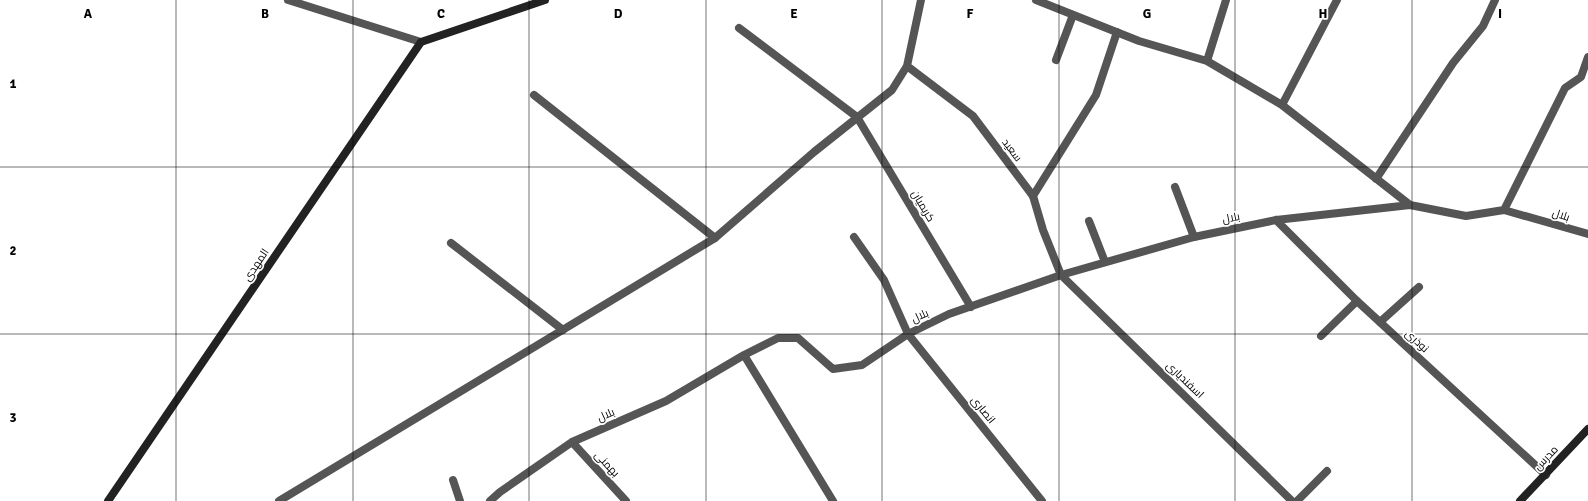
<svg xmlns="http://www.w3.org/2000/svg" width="1588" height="501" font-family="Signika,Cairo,sans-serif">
	<rect width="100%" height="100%" fill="#fff"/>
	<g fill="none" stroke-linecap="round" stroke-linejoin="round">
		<path stroke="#555" stroke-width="8" d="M739,28L857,117
			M1056,60L1073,15
			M534,95L715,238
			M1175,187L1194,237
			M1033,196L1096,95L1117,32
			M1089,221L1105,262
			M854,237L884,280L908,334
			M451,243L563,330
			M1380,322L1419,287
			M1321,336L1357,301
			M453,480L460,501
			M1297,501L1327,471"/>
		<path stroke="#555" stroke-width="8" d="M288,0L421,42
			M1036,0L1139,41L1207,61L1282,105L1410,205
			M1207,61L1226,0
			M907,66L973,116L1033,196L1043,230L1061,275L1292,501
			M1282,105L1337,0
			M857,117L971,307
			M1376,179L1453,63L1483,26L1495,0
			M1504,210L1565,88L1581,77L1588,57
			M1276,220L1357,301L1546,475
			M908,334L1042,501
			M744,355L833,501
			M572,442L626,501
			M279,501L715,238L814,152L892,90L907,66L921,0
			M490,501L500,492L572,442L666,401L744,355L778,338H798L833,369L862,365L908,334L949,314L1061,275L1194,237L1276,220L1410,205L1466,216L1504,210L1588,234"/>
		<path stroke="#222" stroke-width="8" d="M108,501L421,42L545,0
			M1520,501L1588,429"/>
	</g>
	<path fill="none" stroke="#000" stroke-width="1" stroke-opacity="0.55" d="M176,0V501M353,0V501M529,0V501M706,0V501M882,0V501M1059,0V501M1235,0V501M1412,0V501M0,167H1588M0,334H1588"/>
	<g text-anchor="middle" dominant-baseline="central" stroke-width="3.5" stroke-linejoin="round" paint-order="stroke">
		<g font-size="11" fill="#000" stroke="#fff">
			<text transform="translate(1012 150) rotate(53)">سعید</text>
			<text transform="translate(923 206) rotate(59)">کریمیان</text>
			<text transform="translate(1561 215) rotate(18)">بلال</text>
			<text transform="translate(1231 218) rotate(-11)">بلال</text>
			<text transform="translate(256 265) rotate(-56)">المهدی</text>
			<text transform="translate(920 316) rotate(-25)">بلال</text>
			<text transform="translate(1417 341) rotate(43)">نوذری</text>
			<text transform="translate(1185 380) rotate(44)">اسفندیاری</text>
			<text transform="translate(983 410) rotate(51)">انصاری</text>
			<text transform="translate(606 415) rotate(-24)">بلال</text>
			<text transform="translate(1546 458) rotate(-47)">مدرس</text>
			<text transform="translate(607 464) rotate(47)">بهمنی</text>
		</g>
	</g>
	<g font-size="13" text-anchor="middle" font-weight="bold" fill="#000" stroke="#fff" stroke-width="3.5" stroke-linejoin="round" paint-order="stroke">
		<text x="88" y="18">A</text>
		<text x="265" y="18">B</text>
		<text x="441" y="18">C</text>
		<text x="618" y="18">D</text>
		<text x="794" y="18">E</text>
		<text x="970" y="18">F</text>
		<text x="1147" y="18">G</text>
		<text x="1323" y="18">H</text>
		<text x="1500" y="18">I</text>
		<text x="13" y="88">1</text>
		<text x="13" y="255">2</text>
		<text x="13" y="422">3</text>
	</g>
</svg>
